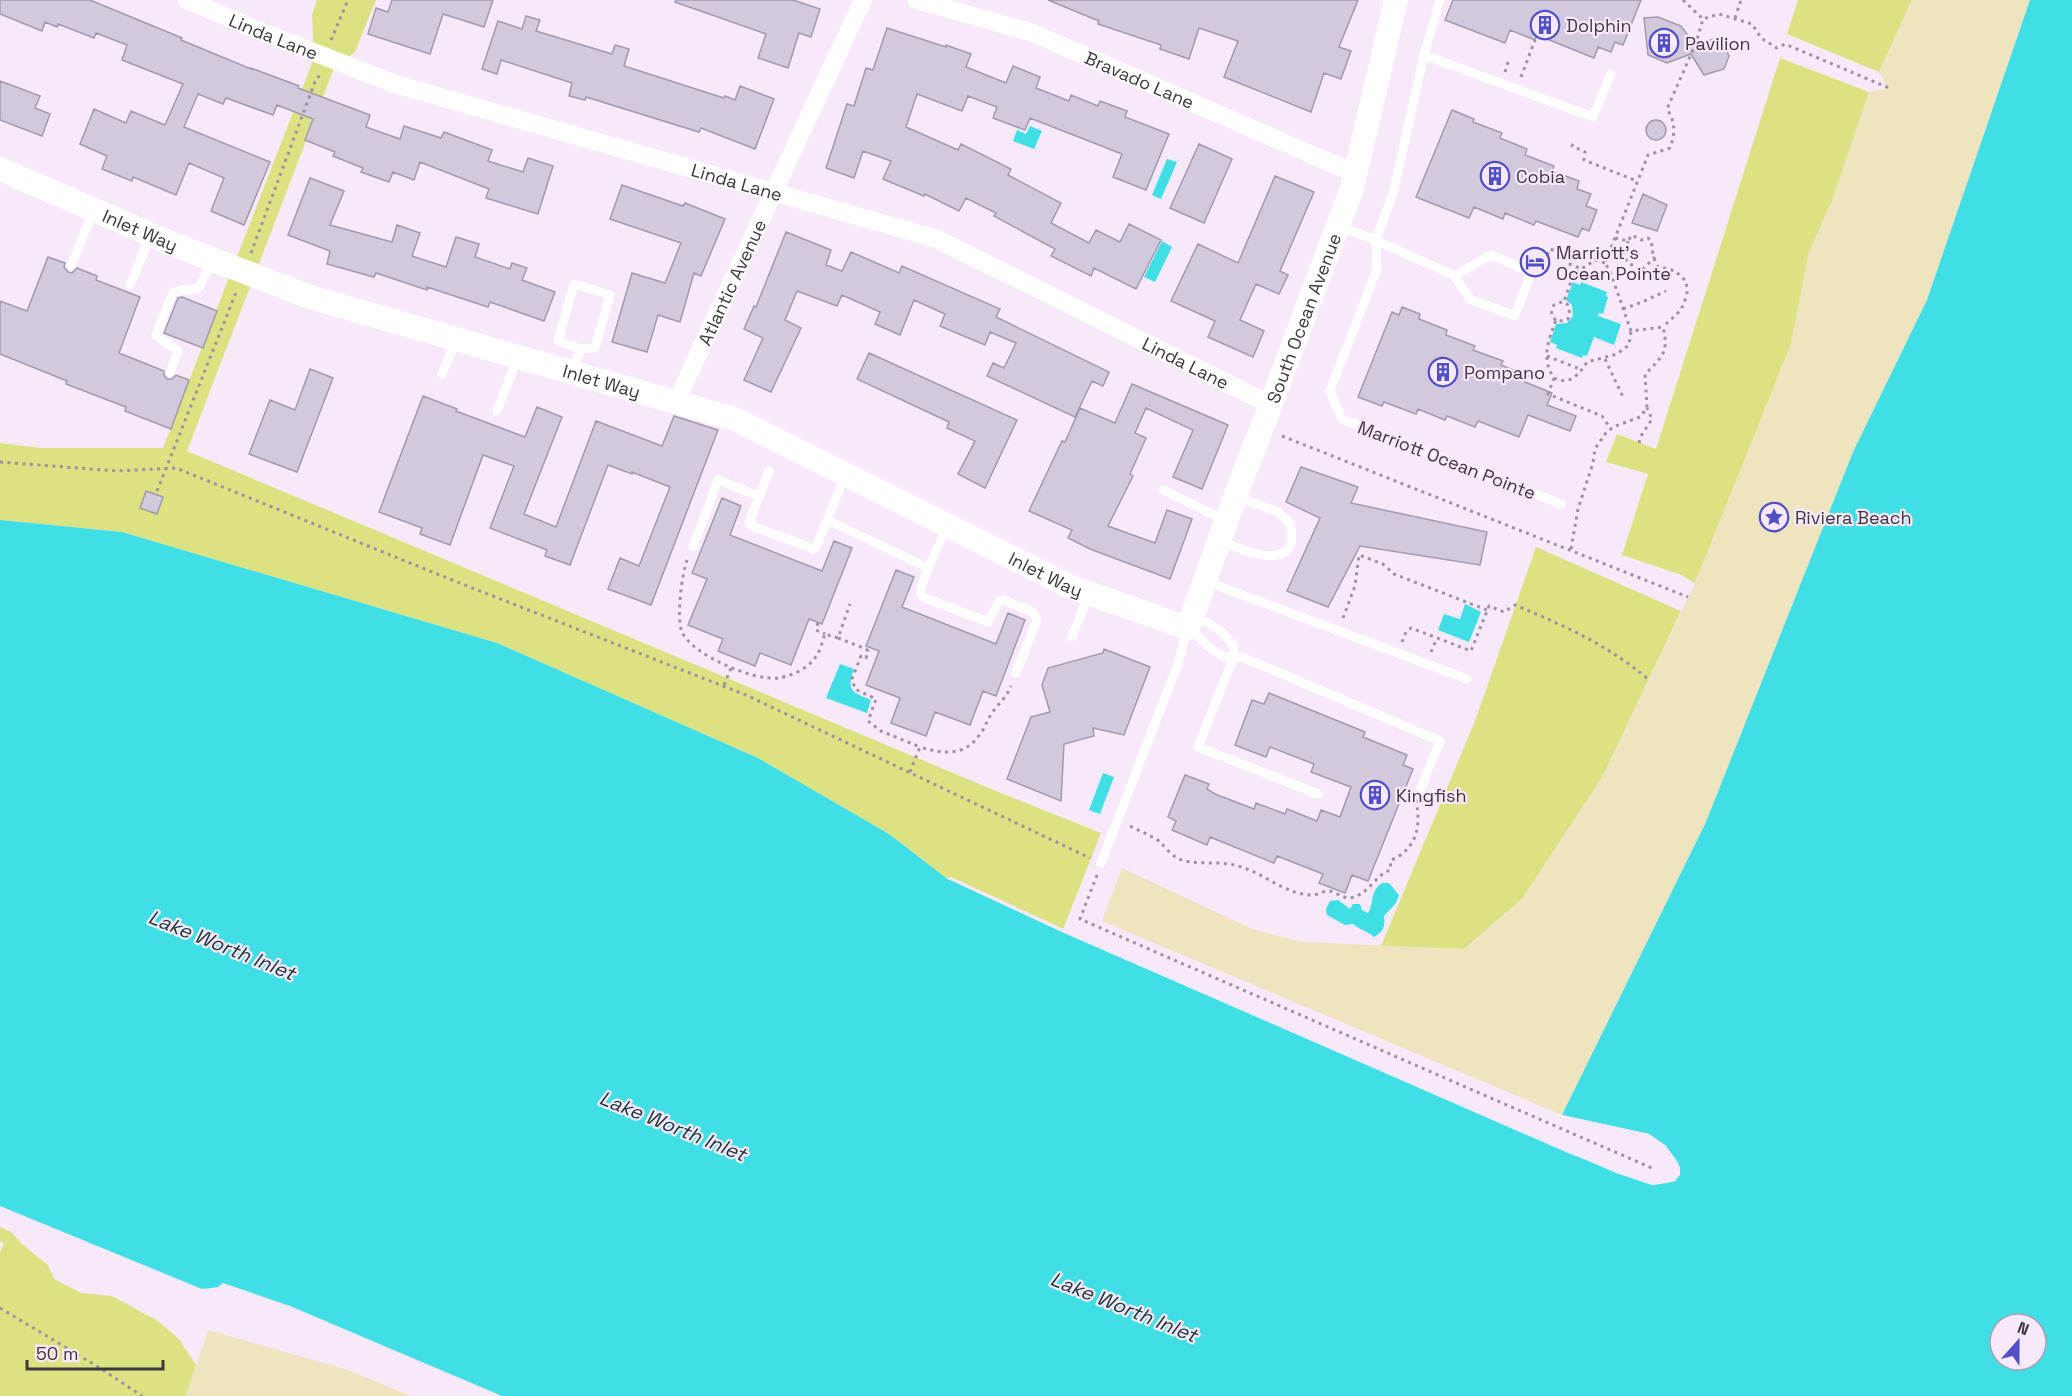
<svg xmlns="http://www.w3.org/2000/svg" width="2072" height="1396" font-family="'Space Grotesk',sans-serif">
	<rect width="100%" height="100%" fill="#f7e8fa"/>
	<path fill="#dbe282" d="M317,0H376L355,52L334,68L187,451L991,789L1101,833L1062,932L946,878L889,834L758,758L497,643L122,532L0,520V443L40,448H163L314,58L312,15Z
		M1798,0H1912L1879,72L1787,34Z
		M1780,58L1869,92L1832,201L1809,252L1791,344L1695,583L1679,574L1622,555L1648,474L1606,462L1617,434L1656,449Z
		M1536,547L1681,611L1603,776L1522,899L1464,949L1381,946L1475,721Z
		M0,1227L11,1232L23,1245L48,1265L54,1279L81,1293L112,1296L158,1321L179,1339L196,1365L186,1396H0V1252L4,1243L0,1241Z"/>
	<path fill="#eee4bf" d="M1912,0H2030L1927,300L1853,452L1706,822L1562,1115L1102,921L1122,868L1252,929L1302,942L1464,949L1522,899L1603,776L1695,583L1791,344L1809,252L1832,201L1869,92L1888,88L1879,72Z
		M208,1330L348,1370L411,1396H186Z"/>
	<path fill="#40dfe6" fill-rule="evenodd" d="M2030,0H2072V1396H489L220,1287L202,1289L0,1206V520L122,532L497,643L758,758L889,834L946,878L1062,932L1568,1153L1652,1185L1675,1181L1680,1168L1666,1146L1649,1134L1562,1115L1706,822L1853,452L1927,300ZM2000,1324H2036V1360H2000Z
		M1030,126L1042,131L1034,149L1013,141L1017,130L1026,134Z
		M1167,159L1177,162L1161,199L1152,195Z
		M1162,241L1172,247L1155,282L1144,277Z
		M1573,282L1580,285L1581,282L1607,292L1606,296L1608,297L1603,314L1599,313L1598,316L1621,324L1614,345L1594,337L1587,356L1583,355L1582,358L1556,348L1557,345L1550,342L1556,324L1567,323L1573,316L1572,305L1566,300Z
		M1465,604L1481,612L1469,642L1438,630L1444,614L1460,619Z
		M840,664L854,669C846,691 852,692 871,700L867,713L826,698Z
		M1103,773L1114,777L1100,814L1089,810Z
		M1382,883H1389L1399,895L1396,903L1384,916C1385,927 1384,931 1374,937C1367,931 1360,930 1353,924L1345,925L1327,915L1326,909L1330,901L1338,900L1350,909L1353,904H1360L1362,910L1368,913C1375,902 1369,892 1382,883Z"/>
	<path fill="#f7e8fa" d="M951,877L1064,929L1617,1170L1653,1182L1673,1178L1677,1174V1168L1664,1148L1657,1142L1648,1137L1559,1117L1562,1115L1649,1134L1666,1146L1677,1161L1680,1168V1175L1675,1181L1667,1183L1652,1185L1616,1173L1062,932L946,878Z
		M223,1283L290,1306L502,1396H481L219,1290L213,1291Z"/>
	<path fill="#d2c9dc" stroke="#a39aad" stroke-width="1.5" d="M0,0H90L182,38L181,40L251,69V68L299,86L298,88L370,115L366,127L400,139L404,126L441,138L444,132L492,150L488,161L523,172L528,158L553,166L538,214L486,198L489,189L420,162L414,180L393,172L389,182L361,172L363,168L333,156L335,152L305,140L313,119L277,105L273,115L226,98L223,104L198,94L184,127L270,162L244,225L211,211L224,178L189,163L176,195L133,177L132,181L102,169L107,156L80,144L94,109L126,123L131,111L165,125L183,84L122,60L127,45L96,33L94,38L58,24L57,27L45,22L42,31L0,14Z
		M392,0H493L484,27L443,14L430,54L368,34L376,8L388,12Z
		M676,0H793L820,9L811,37L799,33L788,68L758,58L766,34L675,2Z
		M1048,0H1358L1339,47L1351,51L1341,79L1324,73L1311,112L1224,77L1238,41L1199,28L1189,59L1160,49L1161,45L1098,24L1099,21Z
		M1453,0H1641L1623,45L1615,42L1611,52L1598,47L1594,58L1537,35L1535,40L1510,30L1505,43L1445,20Z
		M526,16L540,20L536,31L612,54L615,45L629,49L624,66L724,98L725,96L735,100L740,86L774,99L755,149L701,128L699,132L586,97L585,100L569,96L572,83L501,60L497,74L482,69L498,21L522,29Z
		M1658,17L1681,26L1695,45L1713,39L1724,44L1729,56L1724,69L1704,75L1691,54L1667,63L1648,55L1644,18Z
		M887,28L946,47V45L971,54L966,67L1006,83L1013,66L1040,77L1036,88L1069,101L1071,95L1098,106L1100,101L1127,111L1125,117L1169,134L1146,190L1113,177L1122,154L1030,118L1025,130L993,118L997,107L968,96L962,111L917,94L906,127L958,150L961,144L1011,169L1008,175L1061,203L1051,223L1089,243L1096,230L1120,242L1129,224L1161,240L1136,289L1094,268L1091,276L1051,256L1055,249L994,216L996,213L966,198L959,211L925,194L924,196L883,179L891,161L863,151L854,178L826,168L847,104L854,106L866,68L873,70Z
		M0,81L40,96L35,108L50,114L42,136L0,120Z
		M1452,110L1474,119L1473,122L1502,133L1500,138L1527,149L1525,155L1554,166L1552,171L1579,181L1577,189L1591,194L1586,206L1597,210L1589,231L1582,228L1578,237L1536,221L1534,225L1505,213L1503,219L1474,207L1469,218L1416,197Z
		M1646 130a10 10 0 1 1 20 0a10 10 0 1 1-20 0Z
		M1199,144L1232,159L1204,223L1170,208Z
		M1275,176L1314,192L1280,271L1288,275L1279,294L1256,284L1240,320L1264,331L1253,357L1208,337L1215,321L1171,301L1198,244L1238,263Z
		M310,178L344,191L330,225L392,242L397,225L420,233L412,256L446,267L456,237L479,244L475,257L510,269L512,263L527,268L522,280L555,292L544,321L490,302L488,307L427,287V290L376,273L374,277L327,264L330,251L288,235Z
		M622,185L683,206L685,203L725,219L701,276L694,273L680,322L658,315L647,352L612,342L632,273L665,283L681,243L610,219Z
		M1643,194L1667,205L1657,231L1632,223Z
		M786,232L831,250L826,265L842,271L851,252L899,273L902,266L1000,309L996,317L1109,372L1103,386L1092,381L1075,417L987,376L993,363L1004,368L1016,343L990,332L985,345L940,326L945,314L914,300L900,335L875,324L880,312L842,295L837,306L797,291L785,320L801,328L771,392L744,380L763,338L744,329L754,306L756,307Z
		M48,257L65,263L64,267L68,272L72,273L77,268L97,276L96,280L140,297L119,353L164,371V375L167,379H172L176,375L189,380L171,429L125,411L126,407L66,384L67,381L0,354V301L27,311Z
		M182,297L217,311L203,348L164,333L178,298Z
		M1402,307L1420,314L1419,319L1447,330L1446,335L1475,346L1473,350L1503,361L1501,365L1528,376L1525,382L1552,393L1547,405L1576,416L1570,431L1528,415L1519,437L1478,421L1475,427L1447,416L1445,420L1418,409L1416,414L1384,402L1382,406L1358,397L1392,312L1399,315Z
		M869,353L1017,420L985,488L958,474L975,441L947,428L949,422L857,379Z
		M310,369L333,378L297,472L249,454L270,400L295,410Z
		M1132,384L1228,425L1202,489L1173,477L1193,430L1146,408L1135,433L1146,438L1130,474L1133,476L1108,526L1155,543L1167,510L1192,519L1170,579L1090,549L1068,538L1072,530L1029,511L1062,441L1065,442L1080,408L1115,423Z
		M423,396L457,409L456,411L525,437L537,407L562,417L524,514L556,527L596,421L662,446L674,416L718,430L651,605L608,589L620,558L639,566L670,487L632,472V474L608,465L570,565L545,556L547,550L490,528L514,466L483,455L450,545L420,534L422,528L379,512Z
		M1301,467L1358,487L1351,503L1487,532L1480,565L1360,546L1328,607L1287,591L1320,518L1286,502Z
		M146,491L163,497L157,514L140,508Z
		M722,498L741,506L730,535L822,571L834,541L852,548L822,624L809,619L791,665L760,653L755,666L718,651L723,639L688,625L707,579L692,573Z
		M896,570L914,577L902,607L996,644L1008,613L1025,620L996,696L983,691L970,725L935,712L926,736L891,723L900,698L866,685L879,651L866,646Z
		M1104,649L1150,667L1124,735L1093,728L1094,736L1064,744L1061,801L1007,779L1031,717L1050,712L1042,685L1048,668L1103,653Z
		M1269,693L1365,732L1363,737L1407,755L1403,765L1413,769L1368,881L1352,875L1345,893L1319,883L1323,874L1277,856L1274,863L1210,837L1207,845L1172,830L1176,821L1168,817L1185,775L1209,784L1207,789L1215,794L1254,809L1256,803L1285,814L1287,809L1317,821L1321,810L1340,817L1351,787L1311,772L1314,764L1270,747L1266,757L1235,745L1252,700L1264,704Z"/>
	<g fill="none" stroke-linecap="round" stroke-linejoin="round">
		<path stroke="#9d93a0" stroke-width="3" stroke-dasharray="3 4.5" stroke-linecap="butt" d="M1683,0L1703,19
			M1735,18L1741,0
			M331,40L348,0
			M1505,72L1509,59
			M1521,77L1535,40
			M1573,144L1572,146L1585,152L1584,160L1637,181
			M1615,238L1628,241L1632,235L1641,240L1648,238L1652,242C1651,248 1654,260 1657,266L1675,271L1686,281L1687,288V295L1681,310L1663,327
			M1611,248L1622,252L1627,247L1628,241
			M1622,252L1624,258C1630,263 1634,268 1641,271L1655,257
			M251,253L316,79L322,74
			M1547,255L1550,249L1570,256L1567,263L1582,269
			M1605,263L1595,260L1574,274L1564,301C1570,306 1570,310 1568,319L1563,321L1556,320C1548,341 1541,359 1554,378L1548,394L1602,416L1611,429
			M1623,309L1642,302L1666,291
			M1556,320C1550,316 1551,310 1554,305L1564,301
			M1547,356L1582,370
			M1605,359L1624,399
			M1554,378C1570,385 1578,376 1587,362L1617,354L1629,345L1631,331
			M1282,436L1688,597
			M1639,443L1641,436L1652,419L1647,408
			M0,462L117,471L176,468L452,580L746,695L1090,858
			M157,491L237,290
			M1571,549L1578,509L1593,463L1595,449L1605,434L1613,427L1640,417L1647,408L1645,374C1663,357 1669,351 1663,327L1631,331L1610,271L1605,263L1648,155L1670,148C1675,135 1676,122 1667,109L1696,43L1703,19L1719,14L1752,24L1761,38L1777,48L1785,44L1889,88
			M687,560C682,574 676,618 682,632C692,655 754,681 778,678C791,676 807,669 814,659C820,653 822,642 825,634L838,638L850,604
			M1343,618L1355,586L1359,555L1383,564L1394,574L1487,610
			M818,623L816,630L825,634
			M838,638L866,649L868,651L866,658L861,656L852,679L855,689L876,699L868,721L881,731L920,747
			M1402,642L1406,632L1411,628L1471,651L1489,606L1504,612L1515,605C1565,626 1606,644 1648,679
			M1431,652L1437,638
			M724,685L731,668
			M910,772L920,747C943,754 965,757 980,734C985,728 987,720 992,713C998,704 1007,697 1011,686
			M1130,826C1140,831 1150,835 1159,841C1165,847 1172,856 1179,859C1197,866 1219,860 1238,866C1264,873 1283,893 1310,895C1316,896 1322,891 1328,891C1335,891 1342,898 1349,898C1368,896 1374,876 1390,870L1391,860C1409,853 1418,838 1418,818C1418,811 1416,806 1418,799
			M1097,875L1080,919L1654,1169
			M0,1308L100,1368L142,1396"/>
		<path stroke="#fff" stroke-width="9" d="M1440,0L1424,55L1394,190L1376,240L1377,269L1330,391L1342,419L1561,504
			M1424,55L1593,117L1611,74
			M1340,227L1376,240L1455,276L1470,299L1515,316L1531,272L1491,255L1455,276
			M71,266L93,212
			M130,285L150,237
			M572,372L581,349L595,348L610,295L574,284L558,341L581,349
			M170,373L178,351L156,335L173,292L199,288L211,261
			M442,374L456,341
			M497,411L517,359
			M769,471L749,523L752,526L814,549L817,545L845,476
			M1163,490L1226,521
			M827,520L928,568L921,588V594L925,598L988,622L999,601L1003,600L1033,612L1037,620L1016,673
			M1220,541C1237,547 1280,569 1291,544C1293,539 1291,530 1291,524L1278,512L1237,497
			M693,547L718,480L759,496
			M928,568L947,526
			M1205,581L1467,679
			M1193,625L1204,621L1222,632L1234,646L1233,659L1198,747L1318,794
			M1190,629C1205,643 1220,663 1242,657L1440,741L1421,788
			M1072,637L1089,593
			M1101,863L1178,664L1187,629"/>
		<g stroke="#fff" stroke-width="18">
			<path id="s1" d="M187,0L257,30L395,84L937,239L1271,405"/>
			<path id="s2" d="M917,0L1033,33L1356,174"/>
			<path id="s3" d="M676,402L863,0"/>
		</g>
		<path stroke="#fff" stroke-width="24" id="s4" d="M0,169L175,245L313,298L735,419L1071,587L1188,628L1235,497L1265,420L1352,188L1396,0"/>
	</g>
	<defs>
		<g id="building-ring" transform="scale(1.5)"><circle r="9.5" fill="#f7e8fa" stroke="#514fc6" stroke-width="1.5"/><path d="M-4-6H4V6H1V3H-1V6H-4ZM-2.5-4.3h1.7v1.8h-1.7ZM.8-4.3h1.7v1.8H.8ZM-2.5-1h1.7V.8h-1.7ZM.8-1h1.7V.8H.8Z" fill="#514fc6"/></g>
		<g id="hotel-ring" transform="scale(1.5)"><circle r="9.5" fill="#f7e8fa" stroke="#514fc6" stroke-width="1.5"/><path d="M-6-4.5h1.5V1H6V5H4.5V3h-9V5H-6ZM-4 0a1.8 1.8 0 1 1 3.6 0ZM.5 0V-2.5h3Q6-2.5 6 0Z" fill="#514fc6"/></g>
		<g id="sight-ring" transform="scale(1.5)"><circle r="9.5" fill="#f7e8fa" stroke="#514fc6" stroke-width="1.5"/><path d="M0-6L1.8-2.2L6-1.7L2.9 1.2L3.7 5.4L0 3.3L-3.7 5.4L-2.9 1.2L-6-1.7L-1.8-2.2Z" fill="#514fc6"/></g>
	</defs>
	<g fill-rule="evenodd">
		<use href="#building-ring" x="1545" y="25"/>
		<use href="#building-ring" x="1664" y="43"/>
		<use href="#building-ring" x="1495" y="176"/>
		<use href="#hotel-ring" x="1535" y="262"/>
		<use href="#building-ring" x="1443" y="372"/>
		<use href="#sight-ring" x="1774" y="517"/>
		<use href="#building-ring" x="1375" y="795"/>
	</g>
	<g text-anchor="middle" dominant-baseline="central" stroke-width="4.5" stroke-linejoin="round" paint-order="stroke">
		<g font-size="18" fill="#3d373f" stroke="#f7e8fa" text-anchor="start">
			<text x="1566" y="25">Dolphin</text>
			<text x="1685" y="43">Pavilion</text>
			<text x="1516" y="176">Cobia</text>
			<text x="1556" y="252">Marriott’s<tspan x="1556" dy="21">Ocean Pointe</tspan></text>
			<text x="1464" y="372">Pompano</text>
			<text x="1795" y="517">Riviera Beach</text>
			<text x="1396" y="795">Kingfish</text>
		</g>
		<g font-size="18" fill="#3d373f" stroke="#f7e8fa">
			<text stroke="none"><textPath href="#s1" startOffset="94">Linda Lane</textPath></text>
			<text stroke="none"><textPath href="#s2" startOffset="237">Bravado Lane</textPath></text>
			<text stroke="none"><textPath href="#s1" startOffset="580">Linda Lane</textPath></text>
			<text stroke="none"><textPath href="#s4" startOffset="153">Inlet Way</textPath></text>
			<text stroke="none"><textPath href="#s3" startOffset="132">Atlantic Avenue</textPath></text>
			<text stroke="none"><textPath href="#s4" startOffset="1608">South Ocean Avenue</textPath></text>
			<text stroke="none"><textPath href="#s1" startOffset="1066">Linda Lane</textPath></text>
			<text stroke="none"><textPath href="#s4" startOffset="639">Inlet Way</textPath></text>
			<text transform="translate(1447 460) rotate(21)">Marriott Ocean Pointe</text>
			<text stroke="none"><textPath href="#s4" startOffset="1125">Inlet Way</textPath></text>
		</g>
		<g font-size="20" font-style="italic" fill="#1c3637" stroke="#f7e8fa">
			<text transform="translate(222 945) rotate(22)">Lake Worth Inlet</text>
			<text transform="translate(673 1126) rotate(22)">Lake Worth Inlet</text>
			<text transform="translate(1124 1307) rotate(22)">Lake Worth Inlet</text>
		</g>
	</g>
	<g transform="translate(2018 1342) rotate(21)"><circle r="28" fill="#f7e8fa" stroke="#ada1af" stroke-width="1.5"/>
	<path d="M0-4.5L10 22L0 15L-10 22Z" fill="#514fc6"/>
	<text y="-9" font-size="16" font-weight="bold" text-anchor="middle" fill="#3d373f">N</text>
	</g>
	<path d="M27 1360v9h136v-9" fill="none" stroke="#3d373f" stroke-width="3"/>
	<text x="36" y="1360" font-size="18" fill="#3d373f" stroke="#f7e8fa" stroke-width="4.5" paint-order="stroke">50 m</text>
</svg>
